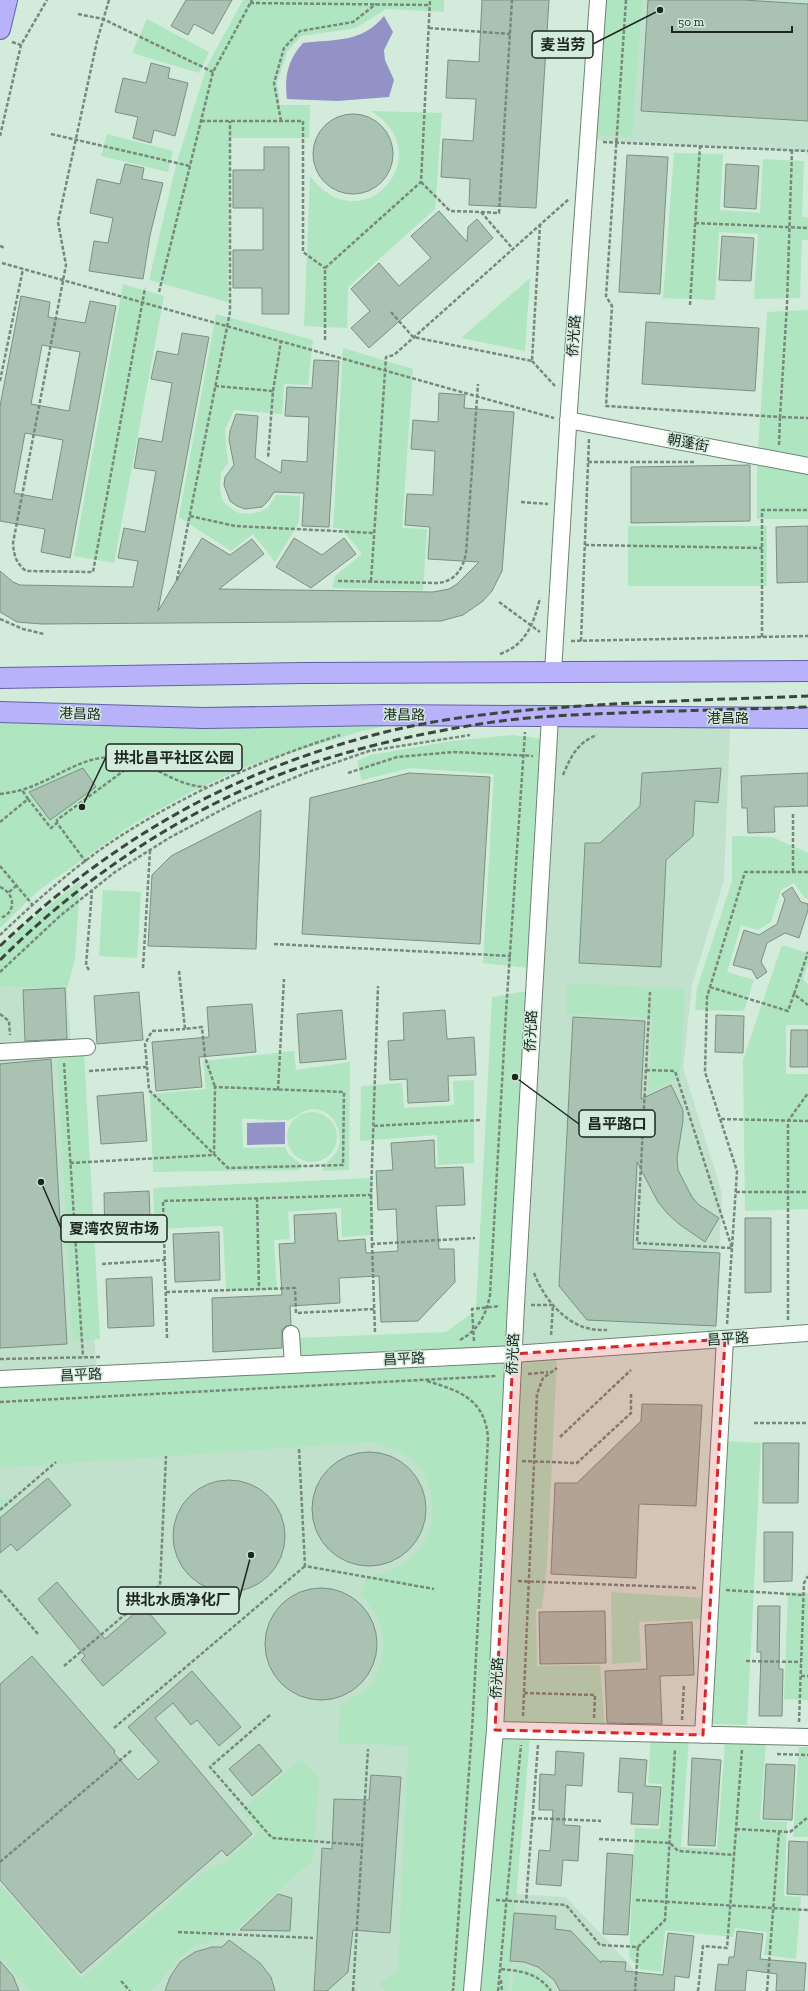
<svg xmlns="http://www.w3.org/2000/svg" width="808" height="1991" font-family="'Zilla Slab','Noto Sans SC',serif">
	<rect width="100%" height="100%" fill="#d2ebda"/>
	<path fill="#c2e1cc" d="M599,0H808V151L589,140Z
		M551,718L730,729L724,880L692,985L683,1067L722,1194L715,1339L514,1353Z
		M0,987L67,990L97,1374L0,1378Z
		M512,1355L471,1991H0V1379Z
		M481,1892L566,1897L633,1968V1991H473Z"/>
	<path fill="#b0e5c2" d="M243,0H444V12L386,9L356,28L301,36L287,52L277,83L280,105H310L309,138H229L228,302L149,280L176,165L207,66Z
		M602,0H642L632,137L592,135Z
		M147,19L209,52L199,73L132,53Z
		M371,111L442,113L435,209L348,287L347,328L304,326L310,176C361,245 442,155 371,111Z
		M107,134L173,151L168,172L101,156Z
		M674,153L723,154L720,210L760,213L763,159L804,161L802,217H808V240H802L800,298L754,299L758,234L719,232L715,300L663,298Z
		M530,278L525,351L461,338Z
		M123,284L164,296L114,563L74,556Z
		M808,310V458L758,450L767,312Z
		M216,314L313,340L308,385L284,384L282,414L234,410L225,430L228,463L221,473L220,489L222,500L230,508L239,513L250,514L259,512L268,508L276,495L300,496L299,522L275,562L253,534L231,551L179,517Z
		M343,348L413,369L402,528L427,529L423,590L332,588L335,576L362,554L342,529L333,528Z
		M757,463L808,473V519H757Z
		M628,526H767V586H628Z
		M0,713L435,716L362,731L248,766L193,791L133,824L38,891L0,928Z
		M512,735L544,739L528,968L483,963L494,774L411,768L362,780L357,761L371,755L452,741Z
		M732,836L772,837L808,853V899L805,898L794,883L781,890L771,922L758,930L741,925L727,972L754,980L744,1011L695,1010L697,988L732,881Z
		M80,881L75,959L67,989L0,987V949L27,923Z
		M103,890L141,892L137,958L99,956Z
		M782,945L808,953V964L803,980L808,984V1025H786V1074H808V1209L745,1211L743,1060Z
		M567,983L685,989L680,1077L648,1093L653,1018L566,1014Z
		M527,991L510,1351L297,1361L296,1338L446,1332L476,1310L492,997Z
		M294,1051L296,1070L350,1062L349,1170L323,1171L324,1165C329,1160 337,1154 339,1146C343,1129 332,1109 313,1109C304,1109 299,1116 291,1119C281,1122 254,1118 242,1119L243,1148L285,1147L288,1154L301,1164L300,1170L153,1172L150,1094L206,1089L203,1061Z
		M84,1054L100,1339L73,1341L57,1055Z
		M474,1080V1163L438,1165L437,1135L360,1141L361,1086L402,1083L404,1108L454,1105L453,1081Z
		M287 1137a25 25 0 1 1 50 0a25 25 0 1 1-50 0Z
		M372,1178L374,1235L342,1237L341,1208L288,1212L290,1239L274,1240L277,1290L226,1291L223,1226L155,1229L153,1188Z
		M508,1358L493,1730L470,1991H387L378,1985L398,1969L408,1746L338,1743L340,1705C351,1699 365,1692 373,1682C375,1679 376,1674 378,1670C389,1643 383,1615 360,1595L368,1576C384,1574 400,1568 412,1557C441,1531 439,1482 410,1458C399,1449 384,1446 371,1442L0,1468V1385Z
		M557,1358L547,1565L542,1608L536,1609L537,1666L600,1665L605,1727L531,1726L508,1991H476L518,1361Z
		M725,1441L761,1443L747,1725L711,1724Z
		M17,1498L0,1513V1499Z
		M611,1592L703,1598L701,1619L639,1622L641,1662L612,1664Z
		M788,1592L808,1593V1700L784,1699Z
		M651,1738H689L681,1847L717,1849L725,1742H766L760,1820L787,1822L784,1896L801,1897L796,1959L764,1955L767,1932L735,1928L733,1937L665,1930L661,1972L640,1969L629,1957L635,1828L660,1829L662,1784L648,1783Z
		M799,1747H808V1837H793Z
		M301,1759L319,1777L313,1860L234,1931L209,1942L194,1946L178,1959L158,1984L150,1991H29L0,1956V1884L81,1979L211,1866L221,1865L260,1832L241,1810Z
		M514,1966C531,1966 547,1975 555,1991H512Z"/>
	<path fill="#9292c6" d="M384,16L393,32L384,50L385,60L394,80L389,97L337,101L287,99C284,76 288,60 303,43C336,39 362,43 384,16Z
		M285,1122V1144L247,1145V1123Z"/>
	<path fill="#aac2b1" stroke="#7a9181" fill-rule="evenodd" d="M186,0H232L213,34L194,24L188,35L171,26Z
		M482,0H549L536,208L469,205L470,179L441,177L443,139L473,141L476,99L446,98L448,60L479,62Z
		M648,0H743L808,4V121L641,111Z
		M151,63L170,68L168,78L188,83L175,136L154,130L151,143L133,138L138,117L115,112L123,78L146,83Z
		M313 154a40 40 0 1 1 80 0a40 40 0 1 1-80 0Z
		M264,147H289V314H262V288H233V250H263V208H233V170H264Z
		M627,155L668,157L660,294L619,292Z
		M125,164L144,168L142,179L163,183L150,235L143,279L89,271L94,241L108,243L113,218L90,213L97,179L120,184Z
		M726,164L759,166L756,209L724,207Z
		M439,211L467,242L468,227L477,219L493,238L369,348L351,328L370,311L351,289L379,263L399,286L431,258L411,236Z
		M722,236L754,238L751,281L719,280Z
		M21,296L50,302L48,317L85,323L90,301L116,306L70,558L41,552L45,529L0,521V406ZM42,345L80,352L69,411L31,404ZM25,433L63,440L52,500L14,493Z
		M646,322L759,328L755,391L642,384Z
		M182,333L209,337L158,611L202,538L230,555L252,539L264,554L219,589L433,592L449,589L457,584L479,562L428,559L430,527L405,525L407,494L433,495L435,451L411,449L413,420L438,422L439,393L465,395L464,408L514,412L502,571L492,591L483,601L463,615L441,621L42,624L17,622L0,612V571L13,582L20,585L133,587L138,561L118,558L124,528L145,532L156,471L134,468L139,438L162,442L172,383L151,379L157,351L178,355Z
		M314,360L339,361L329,527L302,526L304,493L274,492L268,501L262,507L245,509L237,506L230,501L224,485L225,477L234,465L229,440L230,431L236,414L258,416L255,458L281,473L282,460L307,462L309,417L285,416L287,387L312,388Z
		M750,465V521L631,523V467Z
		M808,526V582L777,583L776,527Z
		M294,538L322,555L344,538L356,554L311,588L276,567Z
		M83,768L96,787L50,820L29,792Z
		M721,768L718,803L695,801L693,836L666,860L661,967L579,963L585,843H600L640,806L642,773Z
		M409,773L490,777L480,944L302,934L310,798Z
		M808,773V806L774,807L775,832L748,833L747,808H742L741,776Z
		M261,810L256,949L148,946L152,875L171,856Z
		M792,887L801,902L808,904V910L799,938L785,933L767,943L761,962L767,972L757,979L752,970L733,965L744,930L759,935L777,924L785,899L782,894Z
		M65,988L67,1039L25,1041L23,990Z
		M139,992L143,1040L97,1044L94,996Z
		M252,1004L256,1052L199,1057L202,1087L156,1091L152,1042L209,1037L207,1007Z
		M342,1010L346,1059L300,1063L297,1014Z
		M445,1010L447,1039L474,1037L476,1075L448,1076L449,1101L408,1103L407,1079L390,1080L388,1041L404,1040L403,1013Z
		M716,1015L744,1016L743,1053L715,1052Z
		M573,1017L645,1021L641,1099L671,1085L683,1110V1121L677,1158L678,1170L692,1197L699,1205L719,1218L705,1242L679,1224L668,1214L658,1202L637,1162L633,1249L720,1253L716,1326L587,1320L559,1286Z
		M791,1030H808V1067H790Z
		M51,1059L67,1344L0,1348V1064Z
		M143,1092L147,1141L101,1144L97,1096Z
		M434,1140L435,1168L463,1167L465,1205L436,1206L439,1249H454L455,1282L418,1321L381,1322L379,1276L339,1278L340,1303L290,1306L291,1325L286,1326L282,1330V1348L213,1352L212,1298L282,1295L279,1244L295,1243L294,1215L336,1213L338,1241L365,1239L366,1253L398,1251L396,1209L378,1210L376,1171L393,1170L391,1143Z
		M149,1191L151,1240L105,1242L104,1193Z
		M745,1218H771V1292L745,1293Z
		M219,1232L220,1280L175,1282L173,1234Z
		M152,1277L154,1326L108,1328L106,1279Z
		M642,1404L702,1405L696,1506L639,1504L636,1578L551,1574L555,1483H577L641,1421Z
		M763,1443H799L798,1503H763Z
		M312 1509a57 57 0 1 1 114 0a57 57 0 1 1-114 0Z
		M48,1478L71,1505L17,1551L11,1544L0,1553V1518Z
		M173 1536a56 56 0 1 1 112 0a56 56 0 1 1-112 0Z
		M764,1532H793L792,1581L764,1582Z
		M57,1582L105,1639L143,1606L166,1633L103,1686L81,1660L85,1656L38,1599Z
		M265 1644a56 56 0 1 1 112 0a56 56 0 1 1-112 0Z
		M758,1606H780L779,1669H783L782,1716H759L761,1652H757Z
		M605,1611L606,1663L540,1664L539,1612Z
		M692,1622L694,1675L660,1676L662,1724L607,1723L605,1671L647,1669L645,1625Z
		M32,1656L115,1751L114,1753L138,1780L159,1762L128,1727L192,1671L241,1727L219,1746L197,1720L191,1725L173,1703L155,1718L252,1834L227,1856L222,1850L81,1973L0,1880V1684Z
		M259,1744L282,1771L252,1796L229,1769Z
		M556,1751L584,1753L582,1786L566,1785L564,1825L580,1826L578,1861L563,1860L561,1886L536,1884L539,1850L550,1851L553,1810H539L540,1774L555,1775Z
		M620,1758L647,1760L645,1786L661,1787L658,1825L631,1824L633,1793L618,1792Z
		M692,1758L721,1760L715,1846L688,1845Z
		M766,1764L795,1765L792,1820L763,1819Z
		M371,1775L401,1777L390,1933L353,1930L348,1972L327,1991H314L322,1848L332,1849L334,1799L369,1800Z
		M789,1841L808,1842V1895L787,1894Z
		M607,1853L633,1855L628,1935L603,1934Z
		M278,1894L292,1898L290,1931L240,1930Z
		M514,1913L556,1916L555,1929L571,1931L601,1963V1961L626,1962L625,1971L663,1975L668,1933L694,1936L689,1978L675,1976L674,1991H560L554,1980L538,1967L524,1962L510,1961Z
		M737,1931L763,1934L760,1959L806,1963L804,1991H776L777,1974L747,1970L745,1991H715L718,1964L728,1965L729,1957H734Z
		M229,1940L260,1963L271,1977L275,1991H165L170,1977L180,1962L195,1952L212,1947H222Z
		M0,1961L13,1976L19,1991H0Z"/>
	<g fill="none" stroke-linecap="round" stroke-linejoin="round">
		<g stroke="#6d8374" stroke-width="18">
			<path id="minor" d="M568,420L808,466
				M553,672L569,410L598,0
				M0,1052L87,1047
				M291,1334L293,1365
				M0,1379L513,1354L808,1333
				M495,1730L808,1737
				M703,1735L725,1339
				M472,1991L495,1730L516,1305L550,717"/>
		</g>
		<g stroke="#6360ab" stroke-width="22">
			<path id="major" d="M0,29L7,0
				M0,678L303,673L808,671
				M0,712L203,718L385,715L808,718"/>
		</g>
		<path stroke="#77887d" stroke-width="2.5" stroke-dasharray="4 2" stroke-linecap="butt" d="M109,0L97,41L58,222L66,265L13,543C14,556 16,563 26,571L93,572L145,288
			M626,0L606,296L612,306L606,406L780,417L787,304L792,150
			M250,3L430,5
			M78,14L103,19L213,72
			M429,28L510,34
			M12,42L21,45
			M201,121H303V252L325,268
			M281,121L274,83L284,48L300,31L353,22L376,4
			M51,134L190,166
			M0,136L21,45L47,0
			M603,142L808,151
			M421,182L450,211L481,212L513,249
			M481,212L499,213L512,0
			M695,223L808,228
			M0,246L5,248
			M2,263L554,418
			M159,292L213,72L252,0
			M690,305L700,146
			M391,312L413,337L532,361L540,225
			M325,340V268L421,182L430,0
			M532,361L555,386
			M0,381L23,269
			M215,386L273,391L268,458
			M273,391L281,341
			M779,445L780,417L808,418
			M588,462H694
			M521,502L548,504
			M190,516L235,526L374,533
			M585,545L762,548
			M177,580L230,312V121
			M338,581L438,583C455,581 462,570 466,554L478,384
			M371,581L386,357L394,355L569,199
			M499,602L540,632
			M0,619L23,629L44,634
			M762,637V510H808
			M571,641L808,636
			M581,641L589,439
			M500,654C526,645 534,623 540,598
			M348,773L397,757L454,752L533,756
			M563,775C571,756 577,743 597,735
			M0,794C7,793 14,792 21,790C54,781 79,756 115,757C148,758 172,786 206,787
			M28,799L51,828L57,823L86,862
			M0,822L28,799L22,790
			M57,823V820L137,761
			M0,866L32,904
			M793,872V814
			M0,887C15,893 17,913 0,918
			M9,892L16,886
			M0,935C39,898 84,858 130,830C196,789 267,758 340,735
			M274,944L511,956
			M143,968L150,851
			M89,970L86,965L92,891
			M179,971L185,1029L202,1027L205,1057L215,1087
			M0,972L61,915L115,872L169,838L238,801L308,772L369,751L470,735
			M710,987L788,1011L794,994L808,1005
			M794,994L808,952
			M0,1014L9,1021L10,1035
			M64,1063L83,1357
			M646,1070L675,1071L732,1248L637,1243L650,992
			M89,1071L147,1067L145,1044L152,1031L185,1029
			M278,1090L284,979
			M721,1119L808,1121
			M374,1126L481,1120
			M70,1163L214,1155L215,1087L344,1092L343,1165L228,1168L149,1090L147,1067
			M736,1192H808
			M371,1195L372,1244L475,1238
			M257,1198L259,1289
			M372,1244L375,1332
			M102,1264L165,1260
			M534,1273C543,1297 564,1324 591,1329C596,1330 601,1330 607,1330
			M166,1292L295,1288L296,1313L374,1309
			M531,1305H553L551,1336
			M788,1320V1121L808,1093
			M727,1324L737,1171L705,1072L707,997L745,872H808
			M167,1338L163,1201L371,1195L378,986
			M460,1340C478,1330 486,1316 490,1295L506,1012L525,732
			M474,1341L472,1309L500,1306
			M0,1359L101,1357
			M528,1374L548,1372
			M427,1381C460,1391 485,1399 488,1438L472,1730L453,1991
			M0,1402L497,1376
			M754,1423H808
			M560,1437L631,1370
			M299,1449L305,1566L434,1589
			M522,1461L577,1463L631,1413V1394
			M0,1510L56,1462
			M518,1581L697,1588
			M0,1590L38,1634
			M726,1590L803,1595
			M746,1661L801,1662
			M64,1666L160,1585L166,1456
			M801,1676H808
			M524,1693L595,1695L594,1718
			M270,1715L210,1767L272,1838L362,1845
			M523,1716L537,1394L543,1378L557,1368
			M682,1720L684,1684
			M799,1722L804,1583L808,1576
			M114,1728L305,1566
			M538,1745L526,1902L566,1905L600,1945L638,1947L635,1991
			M777,1754L808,1755
			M532,1818L601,1821
			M736,1829L790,1832L808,1817
			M599,1839L670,1843L678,1851L734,1855
			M0,1862L132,1750
			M496,1900L526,1902
			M636,1900L808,1910
			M178,1932L313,1938
			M638,1947L665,1920L675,1749
			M501,1969C521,1971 538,1973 551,1991
			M501,1980L502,1991
			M121,1981L130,1991
			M353,1991L368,1749
			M498,1991L521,1745
			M698,1991L703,1946L727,1948L742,1750
			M767,1991L779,1832"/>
		<use href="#minor" stroke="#fff" stroke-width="16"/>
		<use href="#major" stroke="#b8b2fa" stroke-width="20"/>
		<path stroke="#3b463e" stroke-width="3" stroke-dasharray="8 4" stroke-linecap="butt" d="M0,946C117,834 248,762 407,727C464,715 523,710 581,706C656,701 732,699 808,696
			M0,960C81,879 184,809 292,770C357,747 425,732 493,722C543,715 595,714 646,712C700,710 754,709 808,707"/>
	</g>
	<path fill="#d62828" fill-opacity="0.2" stroke="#d62828" stroke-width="3" stroke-dasharray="8 5" stroke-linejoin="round" d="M725,1339L703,1735L495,1730L513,1354Z"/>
	<g text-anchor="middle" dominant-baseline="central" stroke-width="3" stroke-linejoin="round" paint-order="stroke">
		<g font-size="14" fill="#1e2721" stroke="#d2ebda">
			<text transform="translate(574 336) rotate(-86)">侨光路</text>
			<text transform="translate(688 443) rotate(11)">朝蓬街</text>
			<text transform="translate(80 714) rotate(2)">港昌路</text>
			<text transform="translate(404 715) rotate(1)">港昌路</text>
			<text x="728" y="718">港昌路</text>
			<text transform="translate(531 1031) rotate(-87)">侨光路</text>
			<text transform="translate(728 1339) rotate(-4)">昌平路</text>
			<text transform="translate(513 1354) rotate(-87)">侨光路</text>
			<text transform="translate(404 1359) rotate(-3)">昌平路</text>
			<text transform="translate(81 1375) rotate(-3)">昌平路</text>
			<text transform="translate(497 1678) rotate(-87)">侨光路</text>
		</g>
	</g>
	<path fill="none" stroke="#1e2721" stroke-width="1.5" d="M660 10L593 44M82 807L106 757M515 1077L579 1124M41 1182L61 1228M251 1555L239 1600"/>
	<g fill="#1e2721" stroke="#d2ebda" stroke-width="1.5">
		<circle cx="660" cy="10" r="4"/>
		<circle cx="82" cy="807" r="4"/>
		<circle cx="515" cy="1077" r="4"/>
		<circle cx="41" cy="1182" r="4"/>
		<circle cx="251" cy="1555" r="4"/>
	</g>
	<g fill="#d2ebda" stroke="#1e2721" stroke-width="1.5">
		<rect x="532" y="31" width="61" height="27" rx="4"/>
		<rect x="106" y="744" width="136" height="27" rx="4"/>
		<rect x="579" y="1110" width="76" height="27" rx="4"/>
		<rect x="61" y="1215" width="106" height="27" rx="4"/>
		<rect x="118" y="1587" width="121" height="27" rx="4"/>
	</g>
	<g font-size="15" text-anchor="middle" font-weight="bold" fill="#1e2721">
		<text x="563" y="50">麦当劳</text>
		<text x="174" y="763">拱北昌平社区公园</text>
		<text x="617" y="1129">昌平路口</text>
		<text x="114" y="1234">夏湾农贸市场</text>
		<text x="178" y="1605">拱北水质净化厂</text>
	</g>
	<path d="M672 26v6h120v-6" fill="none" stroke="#1e2721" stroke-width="2"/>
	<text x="678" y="26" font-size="12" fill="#1e2721" stroke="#d2ebda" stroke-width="3" paint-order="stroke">50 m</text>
</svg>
